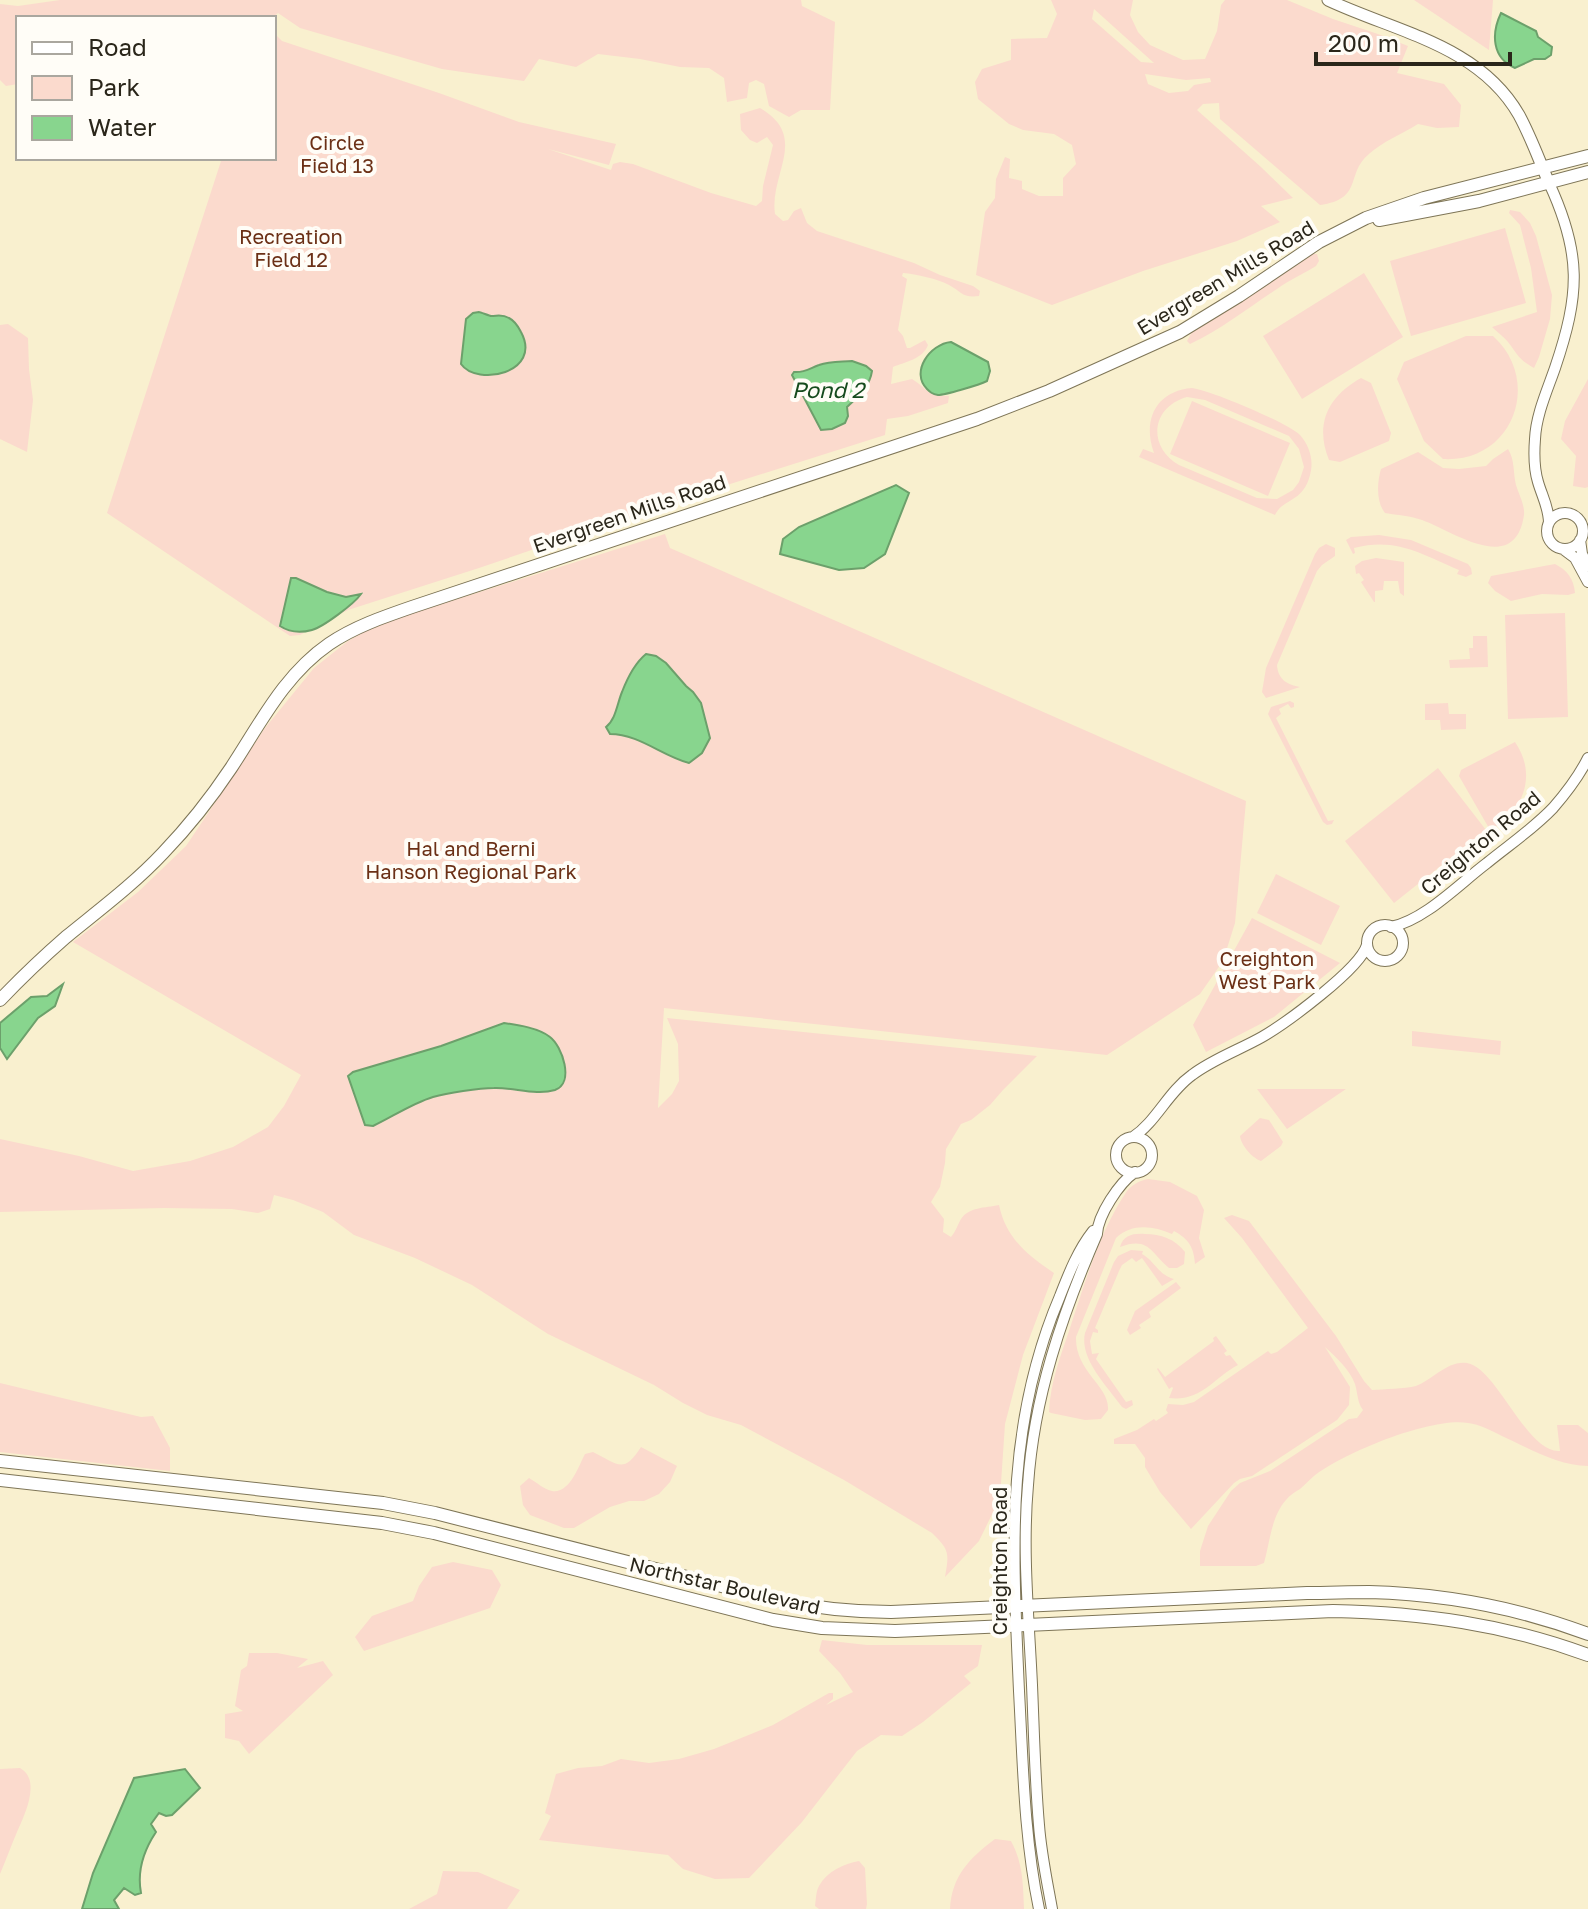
<svg xmlns="http://www.w3.org/2000/svg" width="1588" height="1909" font-family="'Golos Text',sans-serif">
	<rect width="100%" height="100%" fill="#f9f0cf"/>
	<path fill="#fbdacd" fill-rule="evenodd" d="M60,0H801L802,6L835,22L830,110H801L789,117L769,106L764,84L756,80L749,83L747,98L727,102L724,78L709,68L680,67L640,59L598,54L576,67L539,59L524,81L442,69L300,28L278,13L272,18H18V84L6,86L0,80V4L18,6Z
		M1051,0H1133L1130,15L1138,32L1150,45L1183,60L1205,59L1217,31L1221,5L1225,0H1287L1333,19L1378,34L1408,46L1397,73L1444,84L1461,105L1459,127L1437,128L1418,124C1402,134 1382,142 1369,154C1345,174 1364,199 1320,205L1220,119L1219,103L1203,104L1197,110L1261,167L1293,198L1261,206L1280,222L1237,241L1143,271L1052,305L976,275L985,212L995,198L996,179L1005,157L1010,159L1009,178L1022,181V189L1039,196H1063V178L1076,164L1072,145L1054,134L1023,130L1009,124L978,99L975,82L982,69L1011,60V39L1047,38L1057,14ZM1094,9L1154,63L1141,62L1092,19ZM1145,74L1186,80L1210,78L1211,82L1194,85L1188,91L1169,93L1148,84Z
		M1414,0H1493L1489,50Z
		M274,33L282,41L439,93L519,122L616,144L609,165L548,149L611,170L613,164L620,162L633,164L711,193L756,206L762,201L763,186L773,145L767,137L757,143L750,140L741,130L740,114L760,108C810,137 769,174 775,214L783,221L788,220L794,211L801,208L807,223L817,231L914,263L940,275L973,286L980,291L979,296C962,298 962,292 949,285C938,279 916,274 903,273L902,276L907,279L898,330L903,336L907,348H910L925,340L928,345C923,359 905,362 893,367L891,384L912,379C929,390 926,395 949,396L948,403L908,416L887,419L885,435L661,506L479,568L348,610L300,635L290,636L107,513L222,158H274Z
		M1510,210L1520,212L1530,223L1536,236L1552,295L1550,319L1539,357L1534,368C1519,360 1518,355 1508,342C1504,337 1497,332 1492,327L1537,312L1531,268L1520,225L1509,213Z
		M1505,228L1526,303L1411,336L1390,261Z
		M1312,254H1317L1319,261L1316,266C1303,274 1289,280 1277,289C1248,308 1222,329 1190,344L1187,341L1192,332Z
		M1364,273L1403,337L1302,399L1263,336Z
		M8,324L28,338L29,369L33,400L27,452L0,439V325Z
		M1466,336H1493C1543,381 1513,463 1443,459L1424,441L1397,379L1404,362Z
		M1361,378L1371,383L1391,433L1389,441L1340,462L1329,460C1314,423 1329,396 1361,378Z
		M1588,379V487L1585,488L1573,486L1576,456L1561,439L1565,421Z
		M1192,388C1210,390 1288,423 1300,435C1310,446 1314,461 1310,475C1303,503 1283,498 1275,515L1139,457L1143,449L1154,453C1142,420 1156,391 1192,388ZM1187,397L1205,400L1289,436L1299,449L1304,467L1299,482L1293,490L1277,499L1257,498L1179,465C1147,447 1151,407 1187,397Z
		M1192,401L1290,443L1268,496L1170,454Z
		M1508,449C1515,460 1513,473 1516,485C1519,495 1525,505 1524,515C1515,577 1453,531 1422,520C1411,516 1397,515 1385,513C1376,502 1377,482 1381,469L1418,452L1443,468L1459,469L1486,466L1493,459Z
		M665,534L670,548L1246,801L1235,923L1223,961L1200,994L1107,1055L664,1008L658,1108L672,1094L679,1081L678,1044L667,1018L1037,1056L1003,1090L990,1105L971,1120L961,1124L946,1149L945,1163L940,1187L931,1202L944,1219L943,1232L951,1237C956,1231 957,1226 961,1219C969,1207 985,1208 999,1205C1006,1238 1027,1255 1054,1273L1023,1355L1005,1424L1000,1498L979,1541L945,1577C949,1554 950,1550 932,1533L844,1480L741,1425L707,1415L683,1403L654,1385L548,1334L472,1285L415,1258L354,1235L323,1212L293,1200L274,1195L270,1209L258,1213L232,1209L164,1208L0,1212V1139L79,1156L133,1171L190,1161L233,1147L268,1127L284,1106L301,1075L73,942L138,892L186,846L265,728L314,668L348,641L378,624Z
		M1379,535L1411,540L1468,564L1471,568L1472,574L1466,577L1457,574L1459,570C1421,554 1396,537 1354,548L1355,553L1353,554L1346,540L1351,537Z
		M1326,544L1335,548V556L1322,565L1317,571L1277,665C1278,680 1288,685 1300,687L1266,698L1262,692L1266,668L1315,554L1319,548Z
		M1376,558L1404,562V596L1400,593L1398,581H1384L1383,590L1375,591V602H1374L1361,582L1364,580L1359,573L1356,574L1355,566L1362,561Z
		M1555,564C1567,570 1574,579 1575,593L1568,595L1542,594L1511,601L1495,591L1488,583L1491,576Z
		M1565,613L1568,717L1508,719L1505,615Z
		M1473,636H1487L1488,667L1450,668L1449,660L1470,659L1469,648H1473Z
		M1290,701L1294,703V707L1291,708L1288,704L1279,709L1281,714L1276,718L1328,821L1334,820L1332,824L1327,825L1323,822L1268,714L1271,707Z
		M1448,703L1449,714H1466V729L1441,730L1440,720H1425V704Z
		M1515,742C1538,775 1523,813 1490,830L1459,776L1461,770Z
		M1438,768L1486,830L1394,903L1345,841Z
		M1276,874L1340,906L1321,945L1257,913Z
		M1252,918L1340,963L1274,1017L1206,1052L1193,1025Z
		M1412,1031L1501,1041L1500,1055L1412,1046Z
		M1257,1089H1346L1287,1129Z
		M1260,1118L1269,1120L1283,1142L1281,1146L1261,1161C1252,1158 1241,1145 1240,1136Z
		M1148,1179L1170,1182L1197,1196L1204,1210L1199,1238L1205,1257L1195,1264C1194,1248 1189,1239 1174,1231L1172,1234C1153,1226 1132,1223 1116,1238L1076,1337C1075,1372 1110,1386 1108,1410L1101,1419L1085,1420L1051,1413L1049,1412C1050,1383 1061,1355 1070,1328C1084,1285 1101,1228 1127,1191C1133,1184 1139,1181 1148,1179Z
		M1232,1215L1249,1221L1336,1336L1364,1381L1372,1390C1384,1389 1404,1389 1416,1386C1432,1380 1448,1360 1467,1363C1497,1368 1527,1454 1560,1451L1557,1425H1578L1588,1433V1466C1559,1466 1528,1448 1502,1436C1492,1431 1479,1424 1468,1423C1430,1417 1344,1453 1314,1476C1309,1480 1305,1485 1300,1489C1295,1492 1290,1495 1286,1500C1271,1517 1270,1542 1264,1563L1256,1566H1200V1551L1208,1526L1231,1491L1240,1483L1270,1471L1349,1419L1357,1418L1363,1410C1357,1402 1358,1394 1355,1384C1350,1370 1336,1357 1325,1347L1350,1387L1349,1405L1337,1420L1252,1476L1240,1479L1234,1483L1191,1529L1160,1492L1145,1467V1458L1135,1444H1114V1439L1137,1430L1154,1419L1156,1421L1168,1413L1166,1410L1168,1404L1183,1405L1194,1402L1268,1351L1271,1354L1277,1352L1308,1328L1242,1238L1224,1218Z
		M1145,1234C1161,1234 1175,1239 1185,1252L1184,1264L1177,1268H1169C1151,1253 1149,1236 1120,1247C1123,1235 1134,1233 1145,1234Z
		M1131,1250L1143,1251L1142,1254C1156,1262 1157,1274 1174,1279L1162,1286L1142,1258L1136,1262L1132,1258L1122,1265L1119,1271L1095,1328L1098,1330V1333L1093,1332L1090,1341L1092,1354L1099,1353L1096,1359L1126,1402L1132,1400L1133,1405L1126,1409L1122,1407C1108,1387 1079,1359 1085,1333L1114,1262L1118,1256Z
		M1176,1282L1181,1288L1149,1312L1151,1317L1139,1325L1141,1328L1130,1335L1127,1330L1135,1311Z
		M1216,1336L1227,1351L1224,1353L1226,1356L1230,1355L1238,1365C1214,1377 1202,1402 1169,1398L1173,1388L1172,1387L1169,1389L1157,1369L1158,1368L1165,1377L1214,1341L1213,1338Z
		M0,1383L141,1417L153,1416L170,1448V1471L0,1452Z
		M641,1447L677,1466L670,1482L659,1494L644,1501H629L610,1507L574,1528H564L530,1515L523,1505L520,1486L529,1478C536,1482 545,1490 552,1491C570,1494 579,1465 585,1454L593,1452C618,1464 623,1475 641,1447Z
		M453,1562L492,1570L501,1585L490,1608L364,1651L355,1637L372,1616L413,1601L419,1586L432,1567Z
		M822,1640L867,1645H982L978,1666L964,1676L971,1683L923,1722L902,1736L881,1735L857,1751L802,1822L749,1878L715,1879L683,1869L668,1855L539,1840L551,1816L545,1813L556,1774L578,1768L602,1766L621,1759L649,1763L679,1759L714,1749L773,1725L829,1693H833V1699L826,1705L853,1692L840,1673L819,1651Z
		M249,1653H277L308,1659L297,1668L323,1661L333,1675L249,1754L239,1741L225,1738V1714L243,1711L235,1706L241,1670L247,1666Z
		M20,1768C42,1780 24,1816 17,1832C11,1846 6,1860 0,1874V1769Z
		M995,1839L1011,1841C1023,1863 1023,1884 1024,1909H950C952,1875 970,1858 995,1839Z
		M859,1861L865,1868L867,1904L866,1909H819L815,1906C816,1899 816,1891 819,1886C827,1871 844,1864 859,1861Z
		M443,1871L478,1872L520,1890L507,1909H409L437,1894Z"/>
	<path fill="#88d58e" stroke="#6ca06b" stroke-width="2" d="M1501,13L1536,31L1538,37L1552,47L1551,55L1545,59H1534L1515,68C1492,58 1491,34 1501,13Z
		M479,312C480,312 490,316 491,316C498,316 502,314 509,318C515,321 518,326 521,332C543,373 477,387 461,364L466,319L473,313Z
		M951,342L988,362L990,371L987,381C979,385 945,395 938,395C932,394 930,392 927,389C910,372 930,344 951,342Z
		M852,361L866,366L872,371C870,386 858,397 847,407L848,416L845,423L832,429L821,430L792,375L794,372C805,373 810,368 819,365C830,361 841,362 852,361Z
		M896,485L909,493L885,554L864,568L839,570L780,554L783,539L799,527Z
		M291,578H296L327,592L346,597L361,594C354,604 323,627 312,630C301,633 289,632 280,626Z
		M646,654L656,656L666,663L686,686L693,692L701,703L710,738L702,753L689,763C662,756 639,734 610,734L606,727C616,719 617,704 622,692C627,679 635,663 646,654Z
		M63,984L55,1006L38,1018L7,1059L0,1048V1023L31,997L47,996Z
		M504,1023C518,1025 539,1028 550,1037C562,1046 575,1083 555,1090C536,1096 513,1087 494,1088C479,1088 447,1093 433,1097C413,1103 392,1117 373,1126L365,1125L348,1076L353,1072L441,1046Z
		M185,1769L200,1788L172,1815L166,1816L159,1813L151,1824L156,1832C144,1850 137,1872 141,1893L135,1895L124,1888L114,1900L119,1909H82L93,1873L134,1778Z"/>
	<g fill="none" stroke-linecap="round" stroke-linejoin="round">
		<g stroke="#7e7557" stroke-width="12">
			<path id="tertiary" d="M1547 531a18 18 0 1 1 36 0a18 18 0 1 1-36 0Z
				M1549,523C1549,508 1542,496 1538,482C1534,469 1534,452 1535,439C1536,415 1547,391 1555,368C1580,294 1582,254 1549,183
				M1580,540L1582,554L1588,566
				M1563,549L1575,558L1588,582
				M1367 943a18 18 0 1 1 36 0a18 18 0 1 1-36 0Z
				M1391,927C1425,920 1459,884 1487,863C1509,845 1533,829 1553,808C1567,792 1579,776 1588,758
				M1133,1137C1156,1122 1168,1092 1192,1075C1213,1059 1239,1050 1262,1037C1286,1023 1360,969 1367,945
				M1116 1155a18 18 0 1 1 36 0a18 18 0 1 1-36 0Z
				M1039,1909C1024,1837 1023,1764 1019,1691C1013,1552 1004,1427 1060,1296C1069,1273 1078,1250 1093,1231
				M1052,1909C1047,1881 1041,1853 1039,1825C1035,1779 1034,1732 1032,1685C1029,1619 1022,1551 1028,1485C1034,1396 1062,1315 1097,1234C1098,1215 1119,1183 1135,1172"/>
		</g>
		<g stroke="#7e7557" stroke-width="13">
			<path id="secondary" d="M1328,0C1396,32 1479,45 1519,115C1531,137 1539,160 1549,183"/>
		</g>
		<g stroke="#7e7557" stroke-width="14">
			<path id="primary" d="M1379,220L1479,201L1588,172
				M0,1000C21,978 43,957 66,937C99,910 134,884 163,853C188,827 211,798 231,768C260,724 284,675 329,644C354,627 383,617 412,607L977,419L1049,391L1180,332L1239,296L1319,242L1366,218L1424,198L1588,156
				M0,1461L383,1503L435,1513L777,1600C815,1608 852,1612 891,1612L1307,1593C1328,1593 1349,1592 1369,1592C1443,1594 1519,1608 1588,1634
				M0,1480L382,1523L434,1533L773,1620L822,1628L895,1631L1333,1611C1422,1613 1504,1624 1588,1655"/>
		</g>
		<use href="#tertiary" stroke="#fff" stroke-width="10"/>
		<use href="#secondary" stroke="#fff" stroke-width="11"/>
		<use href="#primary" stroke="#fff" stroke-width="12"/>
	</g>
	<g text-anchor="middle" dominant-baseline="central" stroke-width="8" stroke-linejoin="round" paint-order="stroke">
		<g font-size="20" fill="#6b3016" stroke="#fffdf7">
			<text x="337" y="142">Circle<tspan x="337" dy="23">Field 13</tspan></text>
			<text x="291" y="236">Recreation<tspan x="291" dy="23">Field 12</tspan></text>
			<text x="471" y="848">Hal and Berni<tspan x="471" dy="23">Hanson Regional Park</tspan></text>
			<text x="1267" y="958">Creighton<tspan x="1267" dy="23">West Park</tspan></text>
		</g>
		<g font-size="20" fill="#2a261a" stroke="#fffdf7">
			<text transform="translate(1225 277) rotate(-31)">Evergreen Mills Road</text>
			<text transform="translate(629 513) rotate(-19)">Evergreen Mills Road</text>
			<text transform="translate(1480 842) rotate(-40)">Creighton Road</text>
			<text transform="translate(999 1561) rotate(-90)">Creighton Road</text>
			<text transform="translate(725 1585) rotate(13)">Northstar Boulevard</text>
		</g>
		<g font-size="22" font-style="italic" fill="#164b1e" stroke="#fffdf7">
			<text x="828" y="389">Pond 2</text>
		</g>
	</g>
	<rect x="16" y="16" width="260" height="144" fill="#fffdf7" stroke="#aaa79f" stroke-width="2"/>
	<rect x="32" y="42" width="40" height="12" fill="#ffffff" stroke="#aaa79f" stroke-width="2"/>
	<text x="88" y="56" font-size="24" fill="#2a261a">Road</text>
	<rect x="32" y="76" width="40" height="24" fill="#fbdacd" stroke="#aaa79f" stroke-width="2"/>
	<text x="88" y="96" font-size="24" fill="#2a261a">Park</text>
	<rect x="32" y="116" width="40" height="24" fill="#88d58e" stroke="#aaa79f" stroke-width="2"/>
	<text x="88" y="136" font-size="24" fill="#2a261a">Water</text>
	<path d="M1316 52v12h194v-12" fill="none" stroke="#2a261a" stroke-width="4"/>
	<text x="1328" y="52" font-size="24" fill="#2a261a" stroke="#fffdf7" stroke-width="6" paint-order="stroke">200 m</text>
</svg>
